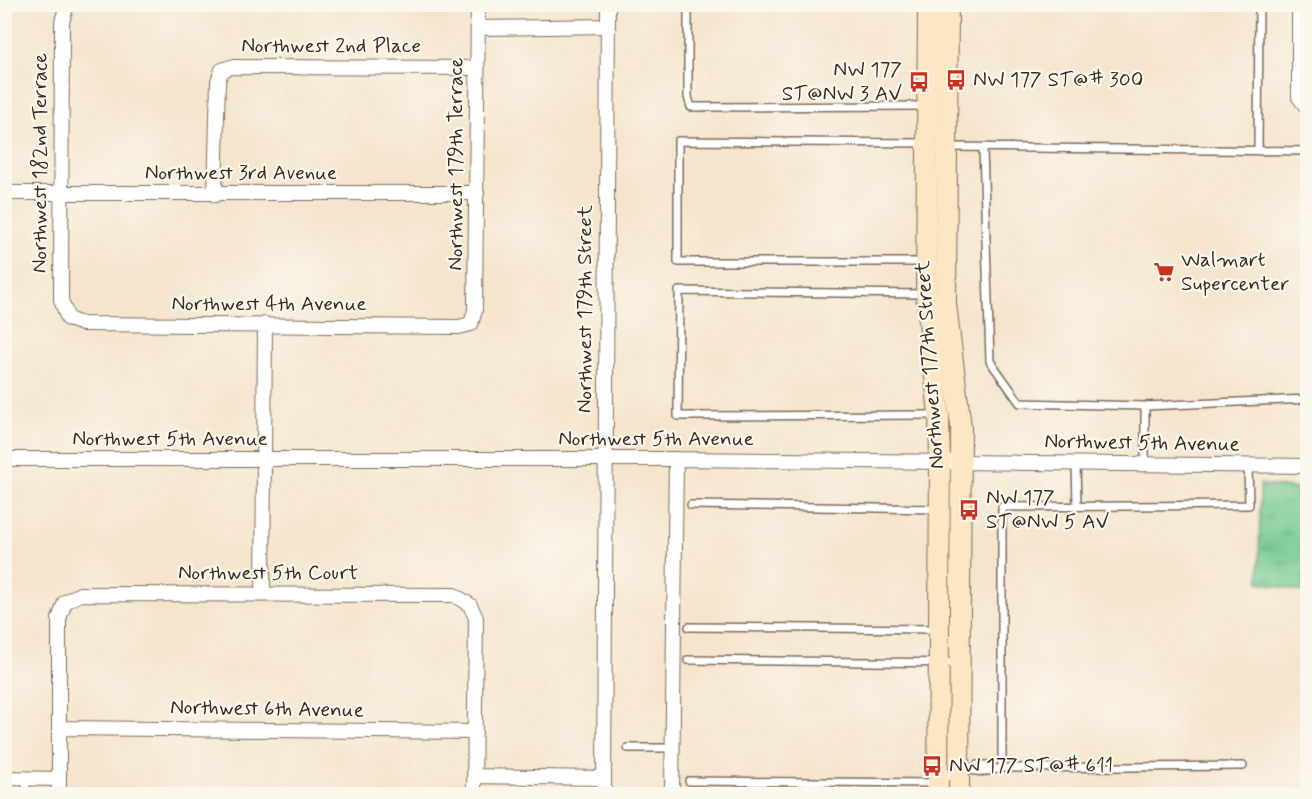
<svg xmlns="http://www.w3.org/2000/svg" width="1312" height="799" font-family="Mynerve,sans-serif">
	<defs>
		<pattern id="grass-tufts" width="24" height="20" patternUnits="userSpaceOnUse" patternTransform="scale(1.5)"><rect width="24" height="20" fill="#70c88e"/><path d="M3 7l-1-3M5 7V3M7 7l1-3M15 17l-1-3M17 17v-4M19 17l1-3" fill="none" stroke="#5da373"/></pattern>
	</defs>
	<rect width="100%" height="100%" fill="#fbf7ec"/>
	<filter id="ink" filterUnits="userSpaceOnUse"><feTurbulence type="fractalNoise" baseFrequency=".0167" numOctaves="2"/><feDisplacementMap in="SourceGraphic" scale="12" xChannelSelector="R" yChannelSelector="G"/><feConvolveMatrix kernelMatrix="1 2 1 2 8 2 1 2 1" color-interpolation-filters="sRGB"/></filter>
	<filter id="wash" filterUnits="userSpaceOnUse"><feTurbulence type="fractalNoise" baseFrequency=".008" numOctaves="4" result="noise"/><feDisplacementMap in="SourceGraphic" scale="24" xChannelSelector="R" yChannelSelector="G"/><feGaussianBlur stdDeviation="1.35" result="paint"/><feColorMatrix in="noise" values="0 0 0 0 0 0 0 0 0 0 0 0 0 0 0 0 0 1.4 0 .05"/><feComposite in="paint" operator="in"/></filter>
	<g filter="url(#wash)">
		<rect width="100%" height="100%" fill="#f5e5cd"/>
		<path fill="url(#grass-tufts)" stroke="#567956" stroke-width="1.5" d="M1260,484L1307,490V593L1259,582Z"/>
	</g>
	<g filter="url(#ink)">
		<g fill="none" stroke-linecap="round" stroke-linejoin="round">
			<g stroke="#7c6b5b" stroke-width="10">
				<path id="lane" d="M688,4V97L691,107L925,106
					M950,147L1308,151
					M983,149L990,361L1020,403L1145,406L1308,399
					M1258,151L1259,4
					M923,262H678V141L924,143
					M923,294L679,291L678,416L936,415
					M1145,406V464
					M1076,463L1077,506
					M691,505L937,509
					M689,627L936,629
					M688,660L959,663
					M628,748H672
					M1002,768V507L1249,505L1248,465
					M973,769L977,765H988L992,769
					M689,781L939,783L959,768L982,772L1002,768L1243,766
					M26,794V778"/>
			</g>
			<g stroke="#7c6b5b" stroke-width="16">
				<path id="street" d="M67,4L62,22L61,300L68,319L82,324L459,327L471,324L475,310L478,4
					M1299,4V97L1308,109
					M478,28L608,26
					M4,193H477
					M215,195L218,81L222,70L231,67L477,68
					M4,459H676L1308,466
					M263,594L265,324
					M59,728L475,732
					M474,776L604,778
					M4,778L59,779
					M59,794V619L65,602L80,594L454,595L470,605L476,618L474,794
					M604,794L608,4
					M672,794L676,459"/>
			</g>
			<g stroke="#7c6b5b" stroke-width="22">
				<path id="secondary" d="M928,4L926,294L939,415L940,461L938,794
					M948,4L946,304L961,427L959,794"/>
			</g>
			<use href="#lane" stroke="#fff" stroke-width="7"/>
			<use href="#street" stroke="#fff" stroke-width="14"/>
			<use href="#secondary" stroke="#fce6c4" stroke-width="20"/>
		</g>
	</g>
	<defs>
		<g id="bus-bare" transform="scale(1.62)"><path d="M-5-6H5V4H4V6H2V4H-2V6H-4V4H-5ZM-3.5-4V0h7V-4ZM-3.5 1.2v1.5H-2V1.2ZM2 1.2v1.5H3.5V1.2Z" fill="#c8321e" stroke="#fbf7ec" stroke-width="2.5" paint-order="stroke"/></g>
		<g id="supermarket-bare" transform="scale(1.62)"><path d="M-6-5.5h2.5l.6 2H6L4.5 2H-2.5L-4.4-4H-6ZM-1.5 3.2a1.3 1.3 0 1 0 .1 0ZM3 3.2a1.3 1.3 0 1 0 .1 0Z" fill="#c8321e" stroke="#fbf7ec" stroke-width="2.5" paint-order="stroke"/></g>
	</defs>
	<g fill-rule="evenodd">
		<use href="#bus-bare" x="956" y="80"/>
		<use href="#bus-bare" x="919" y="82"/>
		<use href="#supermarket-bare" x="1164" y="272"/>
		<use href="#bus-bare" x="969" y="510"/>
		<use href="#bus-bare" x="932" y="766"/>
	</g>
	<g text-anchor="middle" dominant-baseline="central" stroke-width="4.5" stroke-linejoin="round" paint-order="stroke">
		<g font-size="21" fill="#3b2a1e" stroke="#fbf7ec">
			<text x="331" y="46">Northwest 2nd Place</text>
			<text transform="translate(40 163) rotate(-90)">Northwest 182nd Terrace</text>
			<text transform="translate(456 164) rotate(-90)">Northwest 179th Terrace</text>
			<text x="241" y="173">Northwest 3rd Avenue</text>
			<text x="269" y="304">Northwest 4th Avenue</text>
			<text transform="translate(585 309) rotate(-90)">Northwest 179th Street</text>
			<text transform="translate(930 365) rotate(-94)">Northwest 177th Street</text>
			<text x="170" y="439">Northwest 5th Avenue</text>
			<text x="656" y="439">Northwest 5th Avenue</text>
			<text transform="translate(1142 443) rotate(1)">Northwest 5th Avenue</text>
			<text x="268" y="573">Northwest 5th Court</text>
			<text transform="translate(267 709) rotate(1)">Northwest 6th Avenue</text>
		</g>
		<g font-size="21" fill="#3b2a1e" stroke="#fbf7ec" text-anchor="start">
			<text x="902" y="70" text-anchor="end">NW 177<tspan x="902" dy="24">ST@NW 3 AV</tspan></text>
			<text x="973" y="80">NW 177 ST@# 300</text>
			<text x="1181" y="260">Walmart<tspan x="1181" dy="24">Supercenter</tspan></text>
			<text x="986" y="498">NW 177<tspan x="986" dy="24">ST@NW 5 AV</tspan></text>
			<text x="949" y="766">NW 177 ST@# 611</text>
		</g>
	</g>
	<rect width="1312" height="799" fill="none" stroke="#fbf7ec" stroke-width="24"/>
</svg>
